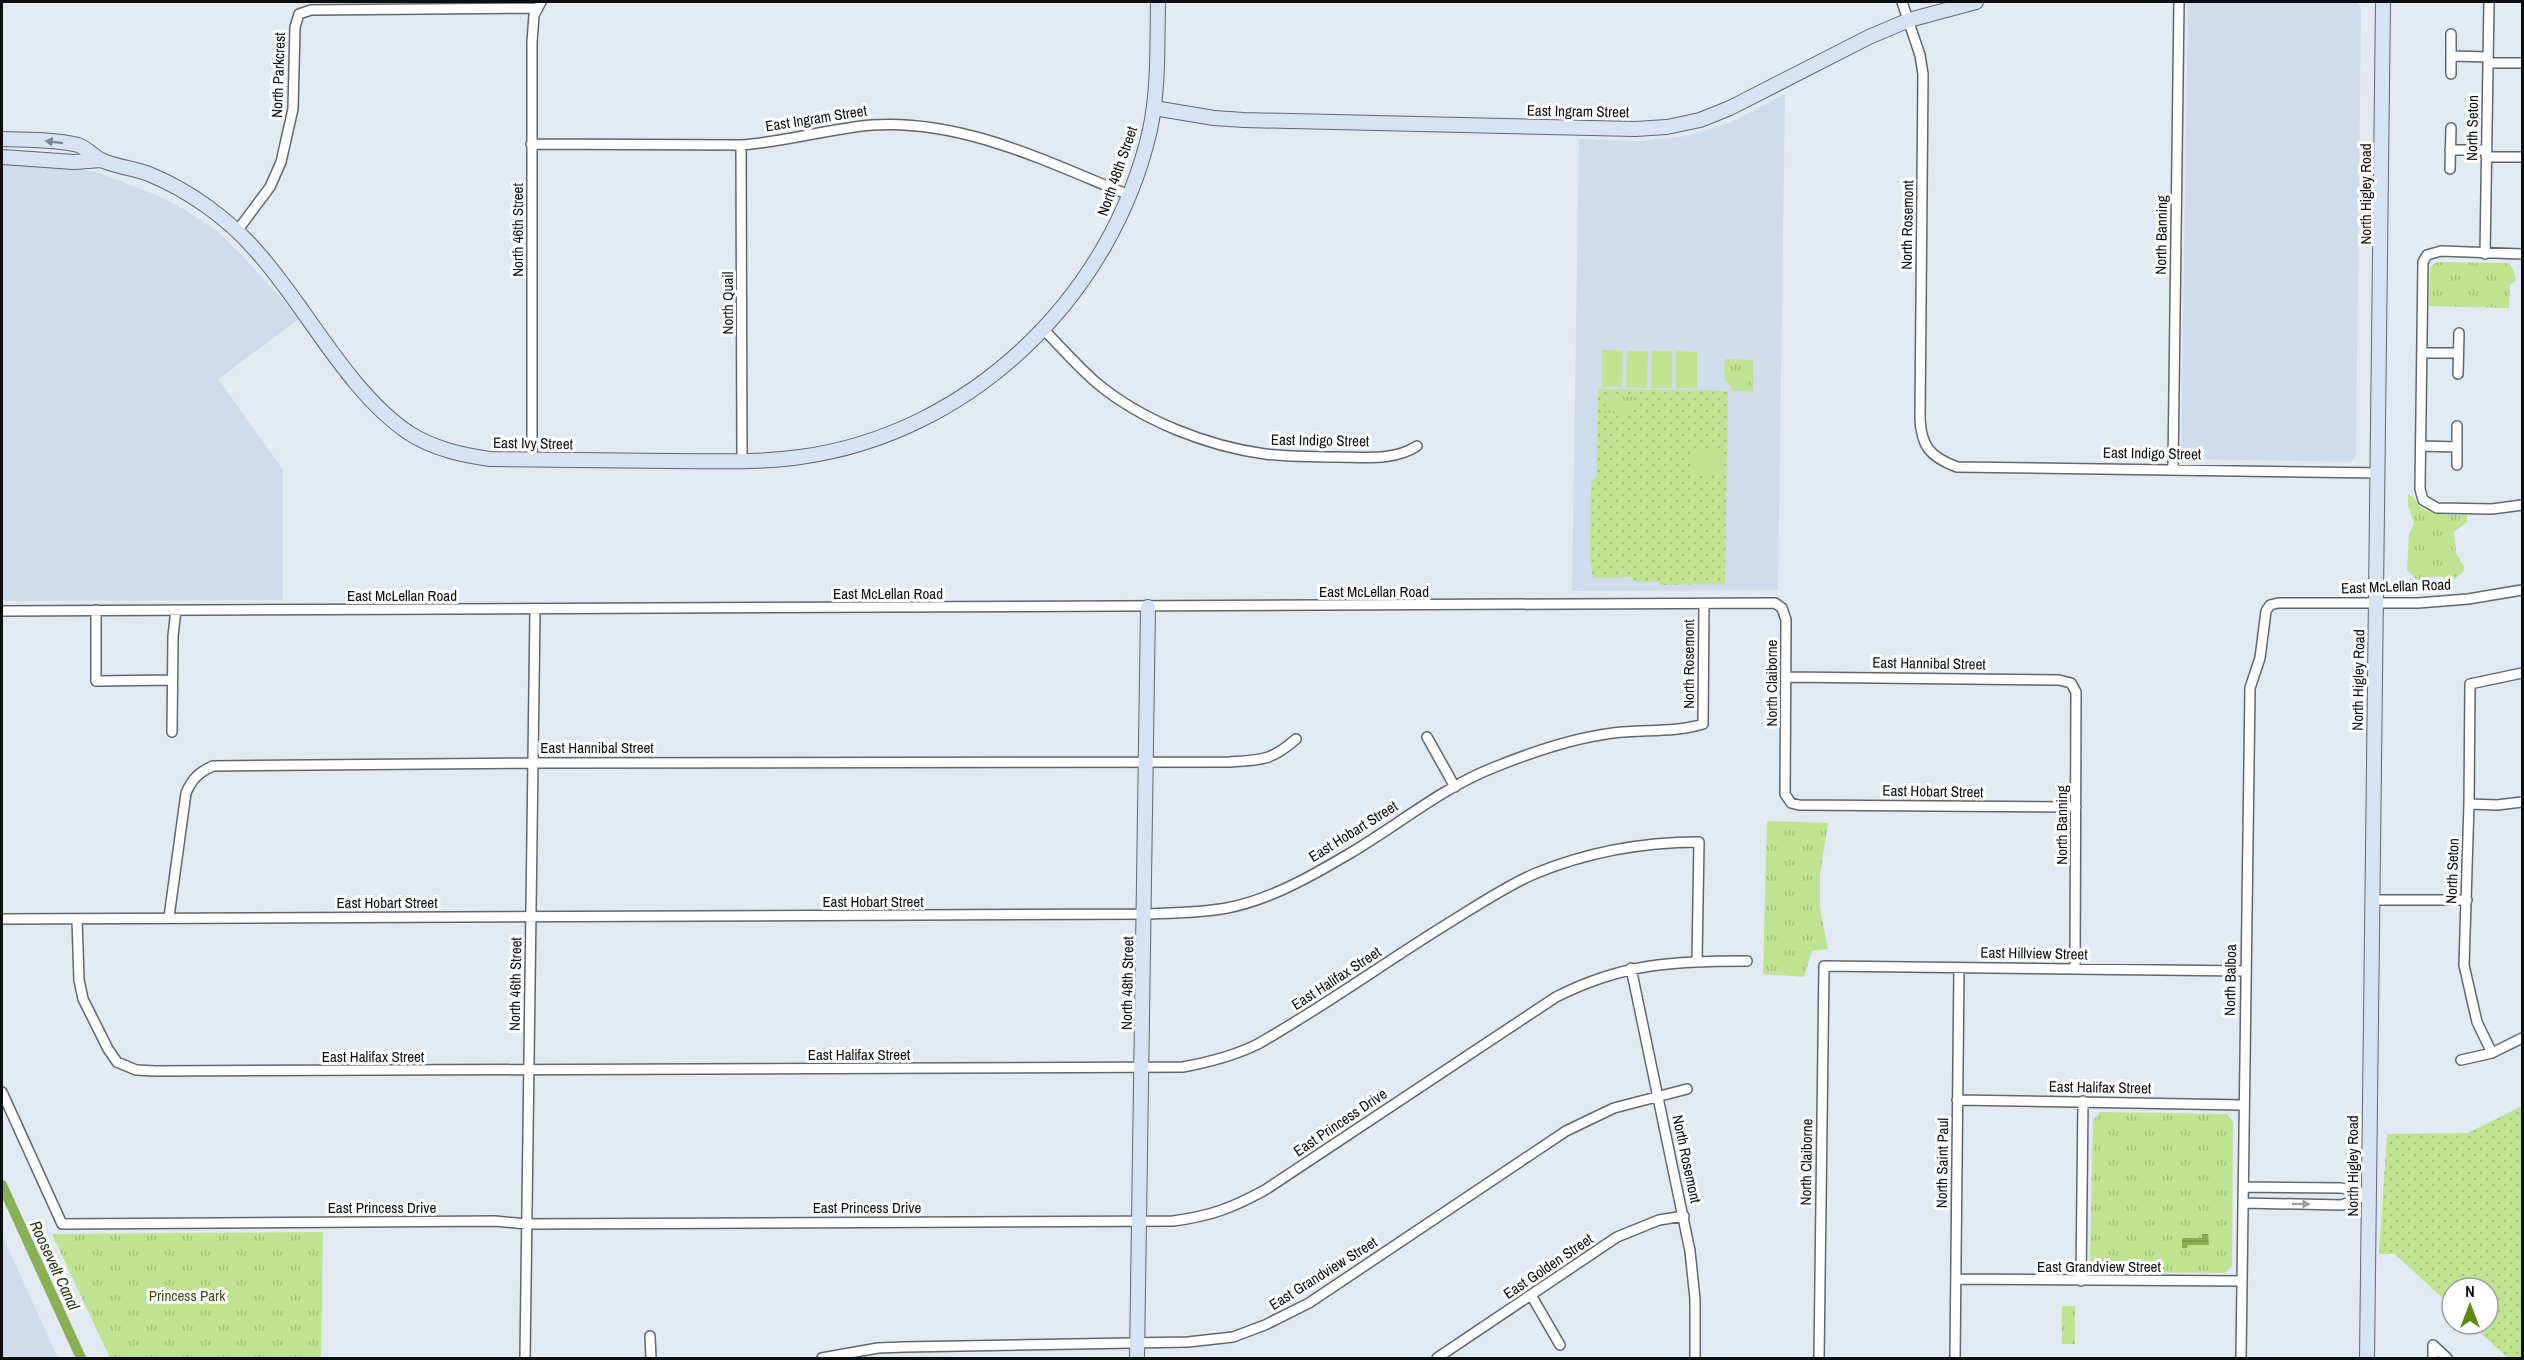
<svg xmlns="http://www.w3.org/2000/svg" width="2524" height="1360" font-family="'Archivo Narrow',sans-serif">
	<defs>
		<pattern id="grass-dots" width="8" height="8" patternUnits="userSpaceOnUse" patternTransform="scale(1.5)"><rect width="8" height="8" fill="#bee492"/><path d="M2 2h.1M6 6h.1" fill="none" stroke="#a2c27d" stroke-width="1.8" stroke-linecap="round"/></pattern>
		<pattern id="park-tufts" width="24" height="20" patternUnits="userSpaceOnUse" patternTransform="scale(1.5)"><rect width="24" height="20" fill="#bee492"/><path d="M3 7l-1-3M5 7V3M7 7l1-3M15 17l-1-3M17 17v-4M19 17l1-3" fill="none" stroke="#a2c27d"/></pattern>
		<pattern id="water-rules" width="6" height="5" patternUnits="userSpaceOnUse" patternTransform="scale(1.5)"><rect width="6" height="5" fill="#88b053"/><path d="M0 2.5h6" fill="none" stroke="#749647"/></pattern>
	</defs>
	<rect width="100%" height="100%" fill="#e1e9f3"/>
	<path fill="#cfdcec" d="M2188,2H2355L2361,7L2356,451L2355,458L2350,462L2190,459L2184,457L2181,450Z
		M1785,94L1778,590L1572,591L1579,139L1642,141L1687,136L1729,123Z
		M2,164L69,167L99,173L156,195L184,209L216,230L242,255L299,319L218,379L283,470V600L2,601Z
		M2,1235L58,1358H2Z"/>
	<path fill="url(#grass-dots)" d="M1598,389L1728,391L1725,584L1661,585L1658,582H1636L1630,577L1593,578L1590,558L1591,482L1597,476Z
		M2522,1106V1358H2508L2471,1324H2488V1288H2452V1307L2395,1254H2379L2387,1134L2468,1133Z"/>
	<path fill="url(#park-tufts)" d="M2436,262L2508,263L2513,269L2516,280L2510,285L2509,308L2429,306L2430,268Z
		M1725,359L1753,360V391H1732V387L1724,379Z
		M1606,396L1634,397L1633,414L1605,413Z
		M2408,494L2414,497C2422,518 2448,514 2467,515V522L2454,532L2456,553L2464,567L2463,572L2454,579C2442,578 2431,572 2421,583L2407,570L2409,535L2414,523L2408,505Z
		M1767,821L1828,823L1820,875V908L1828,949L1812,951L1804,977L1763,974Z
		M2100,1112L2227,1114L2233,1122L2232,1266L2225,1273L2097,1272L2090,1264L2093,1120Z
		M323,1232L321,1358H110L52,1234Z
		M2062,1306H2075V1344H2062Z"/>
	<path fill="#bee492" d="M1602,350L1623,351L1622,387H1602Z
		M1627,351H1648L1647,388L1626,387Z
		M1652,351H1672V388H1651Z
		M1676,351L1697,352V388H1676Z
		M1690,451L1705,452V473H1690Z
		M1706,452H1722L1721,473H1706Z"/>
	<path fill="url(#water-rules)" d="M2202,1234H2208L2209,1245H2188L2187,1248H2182V1238H2202Z"/>
	<g fill="none" stroke-linecap="round" stroke-linejoin="round">
		<path stroke="#88b053" stroke-width="10" d="M2,1185L81,1358"/>
		<g stroke="#5f666e" stroke-width="12">
			<path id="street" d="M1902,2L1920,55L1923,74L1920,418C1921,446 1930,457 1957,467L2379,473
				M2451,56L2488,57
				M2488,63H2522
				M2451,74V34
				M531,144L741,145C785,142 827,129 872,125C963,119 1047,162 1129,195
				M741,145L742,461
				M2450,150H2487
				M2486,157H2522
				M2450,169L2451,128
				M237,231L270,187L281,162L293,109L295,27L299,14L311,10L538,8
				M2485,254L2489,2
				M2522,254L2441,251L2427,255L2423,262L2420,489L2423,500L2437,508L2492,509L2522,505
				M1043,329C1061,347 1079,368 1098,384C1143,421 1207,446 1265,454C1289,457 1313,457 1338,457C1365,457 1394,461 1417,446
				M2422,353H2458
				M2458,374L2459,333
				M2421,446L2457,447
				M532,460V42L534,15L541,2
				M2457,465V426
				M2173,468L2179,2
				M96,610V681L172,680
				M2,611L1775,603L1782,608L1786,620L1785,794L1791,803L1799,805L2076,807
				M1786,677L2059,680L2071,683L2076,692L2075,969
				M172,732L173,636L176,610
				M1427,737L1455,787
				M2469,804L2497,805L2522,802
				M2371,900H2467
				M169,917L186,793C192,779 199,772 213,766L534,763L1230,762C1261,760 1271,761 1296,739
				M2,919L1145,914C1172,913 1200,913 1227,908C1269,900 1310,877 1347,855C1397,826 1441,788 1495,767C1532,752 1573,738 1613,733C1642,729 1674,733 1703,724L1704,604
				M77,919L79,980L83,999L108,1049L117,1062L136,1070L156,1071L1183,1067C1210,1062 1234,1056 1258,1044C1323,1007 1384,963 1447,924C1475,907 1504,887 1534,874C1587,852 1642,842 1699,842L1697,961
				M1631,968L1690,1251L1695,1299V1358
				M2492,1053L2477,1022L2464,965L2469,804L2470,684L2522,673
				M2461,1060L2492,1053L2522,1038
				M2,1092L62,1224L495,1221L527,1224L1173,1221C1211,1216 1232,1208 1265,1190L1556,997C1623,963 1674,961 1747,961
				M1957,1100L2243,1105
				M2243,1187L2341,1188L2369,1194
				M2243,1203L2342,1205L2369,1194
				M1956,1279L2242,1281
				M2081,1281L2083,1101
				M1531,1295L1560,1345
				M650,1336L651,1358
				M2433,1345L2447,1358
				M525,1358L535,610
				M822,1358L878,1348L904,1347L1188,1342L1233,1337L1265,1325L1309,1303L1566,1131L1614,1108L1687,1089
				M1437,1358L1617,1237L1659,1220L1684,1216
				M1819,1358L1824,966L2244,971
				M1955,1358L1959,968
				M2241,1358L2250,688L2260,658L2266,611L2270,605L2278,603H2418L2468,599L2522,590
				M2433,1358V1345"/>
		</g>
		<g stroke="#5f666e" stroke-width="16">
			<path id="secondary" d="M1154,108L1214,118L1244,120L1635,129L1667,127L1700,120L1730,108L1869,37L1909,20L1976,2
				M2,139C27,140 54,139 78,145C87,148 93,156 101,160C116,167 134,168 149,174C190,191 229,219 258,253C307,308 348,392 409,433C434,449 462,455 490,459C551,460 611,460 671,461C714,461 758,463 800,457C971,434 1112,296 1150,130C1159,87 1157,44 1158,2
				M2,157L74,162L102,160
				M1137,1358L1148,607
				M2367,1358L2383,2"/>
		</g>
		<use href="#street" stroke="#fff" stroke-width="9"/>
		<use href="#secondary" stroke="#d5e3f5" stroke-width="14"/>
	</g>
	<defs><path id="oneway-solid" d="M-6-.8H1V-3.2L6.5 0L1 3.2V.8H-6Z" transform="scale(1.5)"/></defs>
	<use fill="#7a838e" href="#oneway-solid" transform="translate(54 142) rotate(-173)"/>
	<use fill="#9d9fa0" href="#oneway-solid" transform="translate(2301 1204) rotate(1)"/>
	<g text-anchor="middle" dominant-baseline="central" stroke-width="6" stroke-linejoin="round" paint-order="stroke">
		<g font-size="15" fill="#0b0e11" stroke="#fff">
			<text transform="translate(278 75) rotate(-88)">North Parkcrest</text>
			<text transform="translate(1578 111) rotate(1)">East Ingram Street</text>
			<text transform="translate(816 118) rotate(-9)">East Ingram Street</text>
			<text transform="translate(2472 128) rotate(-89)">North Seton</text>
			<text transform="translate(1117 171) rotate(-71)">North 48th Street</text>
			<text transform="translate(2365 194) rotate(-90)">North Higley Road</text>
			<text transform="translate(1907 225) rotate(-89)">North Rosemont</text>
			<text transform="translate(517 230) rotate(-90)">North 46th Street</text>
			<text transform="translate(2161 235) rotate(-89)">North Banning</text>
			<text transform="translate(727 303) rotate(-90)">North Quail</text>
			<text transform="translate(1320 440) rotate(1)">East Indigo Street</text>
			<text transform="translate(533 443) rotate(1)">East Ivy Street</text>
			<text transform="translate(2152 453) rotate(1)">East Indigo Street</text>
			<text transform="translate(2396 586) rotate(-2)">East McLellan Road</text>
			<text x="1374" y="591">East McLellan Road</text>
			<text x="888" y="593">East McLellan Road</text>
			<text x="402" y="595">East McLellan Road</text>
			<text transform="translate(1929 663) rotate(1)">East Hannibal Street</text>
			<text transform="translate(1688 664) rotate(-90)">North Rosemont</text>
			<text transform="translate(2358 680) rotate(-89)">North Higley Road</text>
			<text transform="translate(1771 683) rotate(-90)">North Claiborne</text>
			<text x="597" y="747">East Hannibal Street</text>
			<text transform="translate(1933 791) rotate(1)">East Hobart Street</text>
			<text transform="translate(2061 825) rotate(-90)">North Banning</text>
			<text transform="translate(1353 831) rotate(-32)">East Hobart Street</text>
			<text transform="translate(2452 871) rotate(-88)">North Seton</text>
			<text x="873" y="901">East Hobart Street</text>
			<text x="387" y="902">East Hobart Street</text>
			<text transform="translate(2034 953) rotate(1)">East Hillview Street</text>
			<text transform="translate(1336 978) rotate(-33)">East Halifax Street</text>
			<text transform="translate(2230 980) rotate(-89)">North Balboa</text>
			<text transform="translate(1127 983) rotate(-89)">North 48th Street</text>
			<text transform="translate(515 984) rotate(-89)">North 46th Street</text>
			<text x="859" y="1054">East Halifax Street</text>
			<text x="373" y="1056">East Halifax Street</text>
			<text transform="translate(2100 1087) rotate(1)">East Halifax Street</text>
			<text transform="translate(1340 1122) rotate(-34)">East Princess Drive</text>
			<text transform="translate(1687 1159) rotate(78)">North Rosemont</text>
			<text transform="translate(1806 1162) rotate(-89)">North Claiborne</text>
			<text transform="translate(1942 1163) rotate(-89)">North Saint Paul</text>
			<text transform="translate(2352 1166) rotate(-90)">North Higley Road</text>
			<text x="382" y="1207">East Princess Drive</text>
			<text x="867" y="1207">East Princess Drive</text>
			<text transform="translate(1548 1266) rotate(-34)">East Golden Street</text>
			<text x="2099" y="1266">East Grandview Street</text>
			<text transform="translate(1323 1273) rotate(-32)">East Grandview Street</text>
		</g>
		<g font-size="15" fill="#37500d" stroke="#fff">
			<text x="187" y="1295">Princess Park</text>
		</g>
		<g font-size="16" font-style="italic" fill="#293913" stroke="#fff">
			<text transform="translate(55 1265) rotate(65)">Roosevelt Canal</text>
		</g>
	</g>
	<rect width="2524" height="1360" fill="none" stroke="#0b0e11" stroke-width="6"/>
	<g transform="translate(2470 1306)"><circle r="28" fill="#ffffff" stroke="#9d9fa0" stroke-width="1.5"/>
	<path d="M0-4.5L10 22L0 15L-10 22Z" fill="#5f8815"/>
	<text y="-9" font-size="16" font-weight="bold" text-anchor="middle" fill="#0b0e11">N</text>
	</g>
</svg>
